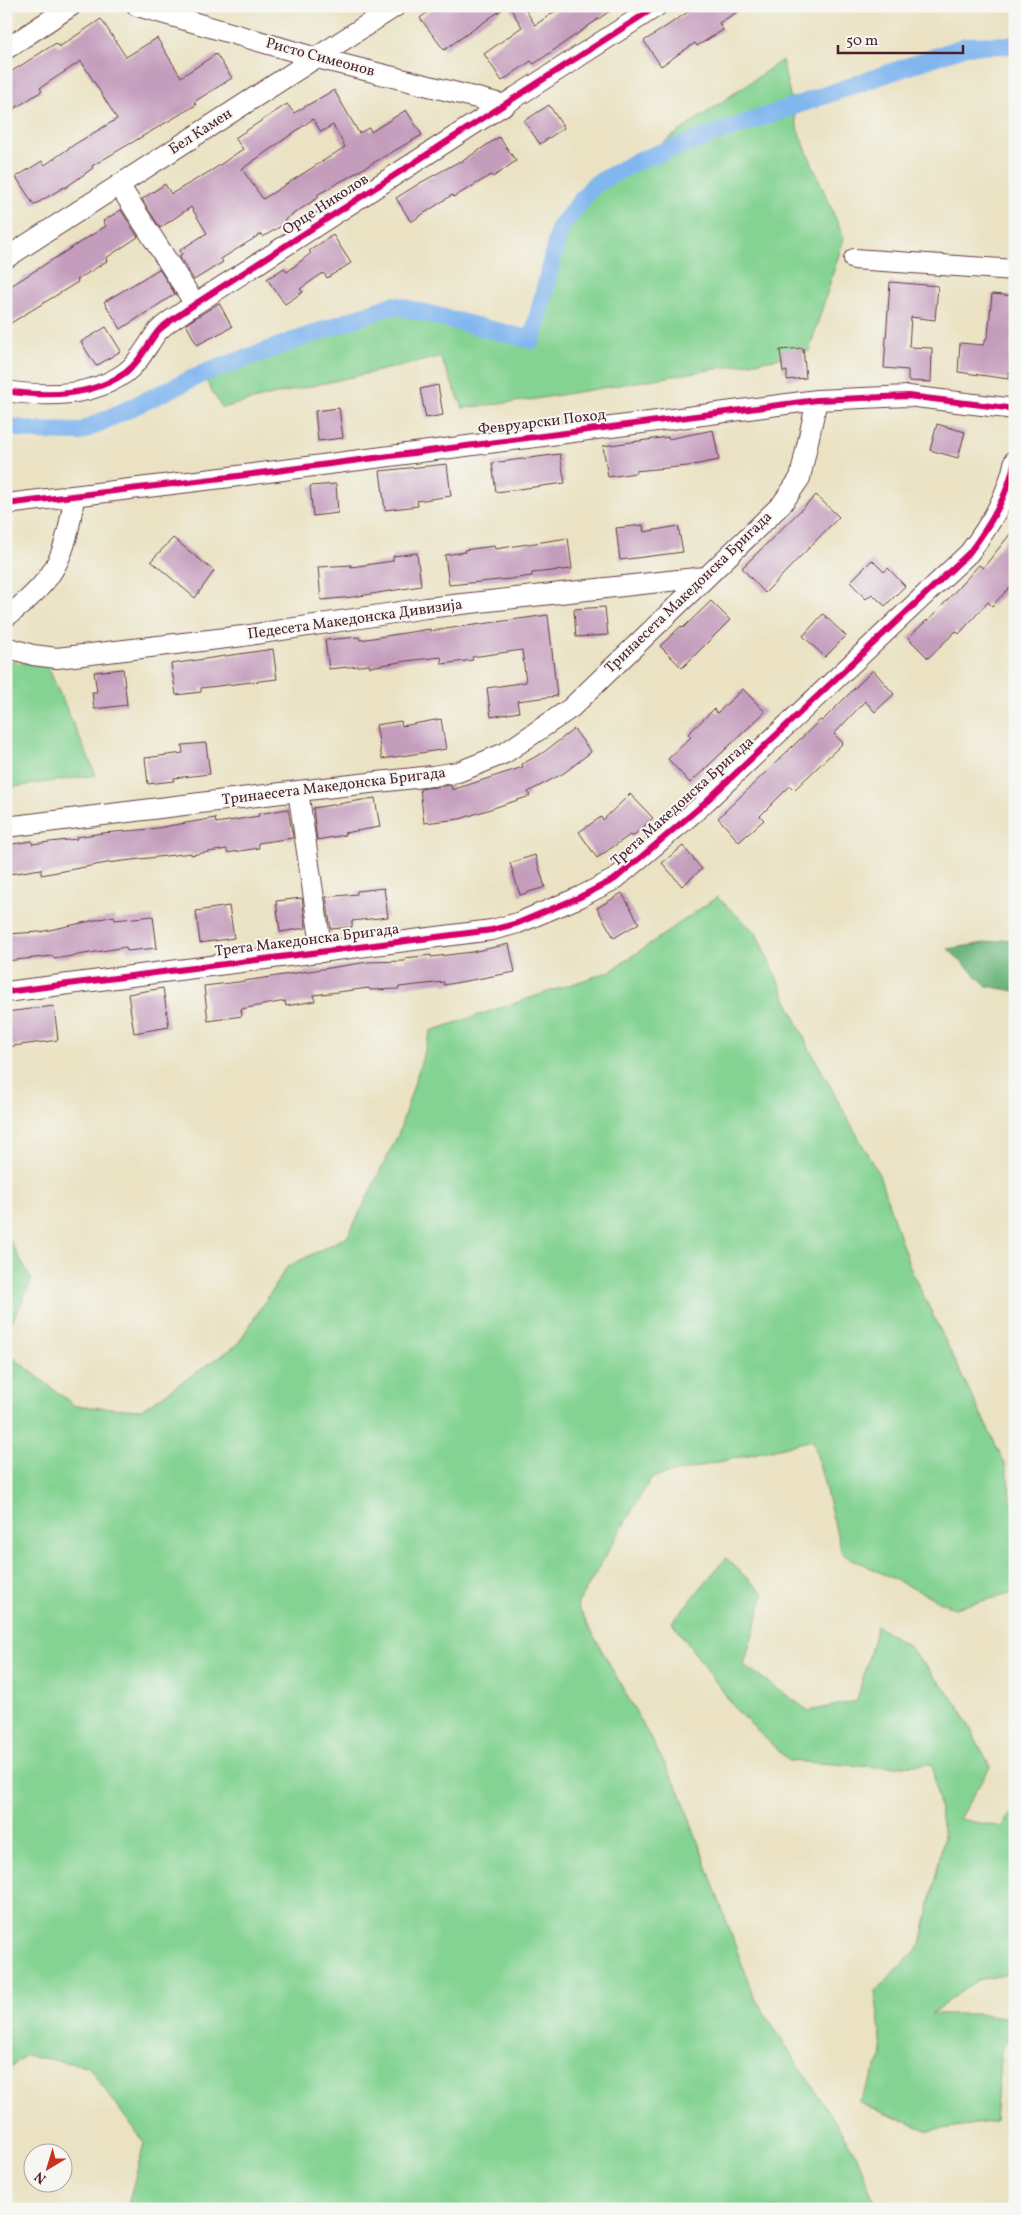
<svg xmlns="http://www.w3.org/2000/svg" width="1021" height="2215" font-family="Vollkorn,serif">
	<rect width="100%" height="100%" fill="#f6f6f2"/>
	<filter id="ink" filterUnits="userSpaceOnUse"><feTurbulence type="fractalNoise" baseFrequency=".02" numOctaves="2"/><feDisplacementMap in="SourceGraphic" scale="10" xChannelSelector="R" yChannelSelector="G"/><feConvolveMatrix kernelMatrix="1 2 1 2 8 2 1 2 1" color-interpolation-filters="sRGB"/></filter>
	<filter id="wash" filterUnits="userSpaceOnUse"><feTurbulence type="fractalNoise" baseFrequency=".0096" numOctaves="4" result="noise"/><feDisplacementMap in="SourceGraphic" scale="20" xChannelSelector="R" yChannelSelector="G"/><feGaussianBlur stdDeviation="1.12" result="paint"/><feColorMatrix in="noise" values="0 0 0 0 0 0 0 0 0 0 0 0 0 0 0 0 0 1.4 0 .05"/><feComposite in="paint" operator="in"/></filter>
	<g filter="url(#wash)">
		<rect width="100%" height="100%" fill="#eae2c2"/>
		<path fill="#84d392" stroke="#67795e" d="M782,60L798,131L844,238L809,351L774,359L530,400L463,408L440,357L272,395L222,408L202,374L386,303L532,340L560,227L594,185L637,161Z
			M6,661L47,665L96,775L6,788Z
			M717,897L756,933L808,1046L879,1175L910,1268L1005,1464L1015,1518V1593L954,1608L842,1554L813,1440L651,1478L577,1605L680,1792L753,1995L857,2156L877,2209H127L144,2143L88,2066L25,2055L6,2072V1352L75,1406L141,1410L237,1345L287,1267L348,1236L398,1135L431,1031L611,971Z
			M6,1234L32,1280L6,1334Z
			M726,1558L764,1594L744,1665L809,1711L857,1701L877,1626L909,1646L959,1706L990,1767L959,1819L1002,1827L1015,1808V1973L977,1980L931,2014H976L1015,2018V2027L1001,2050L995,2121L928,2131L858,2102L883,2056L875,1991L921,1945L944,1837L932,1764L876,1767L789,1761L738,1712L672,1622Z"/>
		<path fill="#6bb57c" stroke="#5a6a54" d="M1015,938V991L987,986L948,949Z"/>
		<g fill="none" stroke-linecap="round" stroke-linejoin="round">
			<path stroke="#81b6ef" stroke-width="18" d="M6,426L35,431L80,432L202,374L393,305L532,340L560,227L594,185L637,161L966,46L1015,45"/>
		</g>
		<g id="blocks">
			<path fill="#c49dbd" fill-rule="evenodd" d="M436,6H507L444,50L420,18Z
				M509,6H523L535,25L563,6H617L534,64L531,61L502,81L484,54L522,27Z
				M697,6H747L719,23L723,30L697,46L695,43L661,66L644,41Z
				M101,19L126,57L157,38L181,77L216,54L232,78L194,102L196,105L92,166L93,168L65,188L64,187L34,205L16,177L42,161L45,165L75,144L117,119L81,61L40,88L42,91L6,114V75L56,43L59,47Z
				M334,90L359,133L369,128L371,132L406,110L422,135L317,195L319,197L284,220L286,223L263,237L261,234L221,259L223,262L194,280L179,256L182,254L180,250L207,233L191,207L160,228L142,199L165,184L171,194L214,169L243,149L235,138L287,104L294,113ZM313,119L321,132L333,125L345,147L263,199L242,169Z
				M549,105L564,128L540,144L524,121Z
				M499,137L516,161L493,177L491,175L454,197L452,195L411,222L396,198L420,183L460,161L461,162Z
				M121,210L138,237L106,258L107,261L77,280L78,282L6,326V289L106,226L103,221Z
				M333,235L351,263L327,278L323,273L300,289L303,292L285,304L267,279L284,268L287,272L311,253L309,251Z
				M159,269L175,294L121,329L104,302Z
				M890,282L938,286L935,320L911,317L909,347L932,348L931,382L908,381V370L884,368Z
				M992,294L1015,296L1009,379L958,372L960,343L983,345L988,335Z
				M219,303L232,327L197,345L186,324Z
				M106,327L121,351L96,366L81,342Z
				M803,348L806,378L787,380V371L783,372L780,350Z
				M438,385L443,415L426,418L420,389Z
				M339,408L343,438L318,441L315,411Z
				M937,424L965,432L958,458L930,450Z
				M713,430L719,460L688,466L635,471L636,473L608,477L603,446L668,437V439Z
				M560,454L565,483L496,492L492,463Z
				M447,464L451,496L417,501L418,506L385,510L380,471Z
				M336,484L338,513L313,516L310,486Z
				M816,495L839,517L765,593L742,568Z
				M643,525L644,532L678,526L683,552L620,560L616,528Z
				M1015,528V578L1010,587L992,606L988,602L959,634L956,631L928,658L908,638L927,620L928,621L979,565L983,568Z
				M173,538L214,571L195,598L151,561Z
				M568,538L572,569L532,573V576L510,579L449,585L445,555L465,552L464,550L494,546L495,549Z
				M417,553L421,586L353,597L321,600L318,567L351,565V567L393,561V556Z
				M872,560L884,572L888,568L905,586L885,606L872,594L866,599L850,582Z
				M711,601L730,620L682,668L660,646L681,626L683,628Z
				M605,607L608,635L576,637L574,609Z
				M823,614L846,636L825,657L803,636Z
				M548,615L557,696L517,701L519,712L491,717L487,688L526,682L522,650L472,657L473,660L442,664L441,657L406,661L370,667L369,665L329,669L325,640L359,637L360,640L430,629V631Z
				M273,649L277,679L201,688V692L176,695L171,664Z
				M123,669L127,705L94,709L92,692H97L94,672Z
				M873,670L894,694L875,712L865,701L834,734L843,743L794,790L790,786L760,816L764,820L739,842L718,818L820,720L822,721Z
				M743,689L765,712L690,783L668,759L691,737L688,734L714,709L717,713Z
				M441,719L446,749L382,759L376,725L401,721L402,726Z
				M574,729L591,752L564,773L528,792L530,796L460,819L424,823L420,789L451,785L452,790L523,767L522,764L544,752Z
				M206,743L210,774L174,778V781L148,784L145,758L183,753L182,745Z
				M630,794L653,818L632,837L630,835L597,858L579,832L601,817L603,820Z
				M375,798L380,827L344,833L345,835L317,840L313,808Z
				M288,809L293,838L258,843L259,848L227,853V849L191,855V853L107,863L41,875V869L10,874L6,845L32,841V844L77,839L76,837L103,833L151,829L215,818L216,823L259,816L258,814Z
				M683,846L702,869L682,886L662,863Z
				M535,855L545,887L520,895L510,863Z
				M384,888L388,917L352,921V927L331,929L326,897L357,894V891Z
				M622,893L639,923L614,938L597,908Z
				M302,898L306,928L280,932L276,901Z
				M229,906L234,938L200,943L196,911Z
				M114,916L115,920L153,916L157,948L127,951L126,947L54,959L53,956L6,961V934L40,932Z
				M509,944L515,972L444,985V982L399,987V989L370,990L369,988L314,995L315,1001L286,1006L285,1001L241,1009L242,1016L208,1021L204,986L238,982L368,962L405,961V958L431,955V957L472,952Z
				M163,988L169,1027L134,1033L128,994Z
				M54,1006L58,1040L6,1047V1012Z"/>
		</g>
	</g>
	<g filter="url(#ink)">
		<use href="#blocks" fill-opacity="0" stroke="#623c42" stroke-width="1"/>
		<g fill="none" stroke-linecap="round" stroke-linejoin="round">
			<g stroke="#623c42" stroke-width="22">
				<path id="minor" d="M137,6L317,58L505,105
					M6,49L71,6
					M119,185L195,304
					M6,258L396,6
					M854,259L1015,270
					M6,391C45,397 91,397 125,373C140,362 147,345 158,331C168,321 184,312 195,304L657,6
					M6,504L230,477L817,400L908,396L1015,409
					M6,617C55,581 66,557 74,497
					M6,647L33,655L57,658L243,636L426,608L705,577
					M298,791L322,952
					M6,827L298,791L432,776L458,772L481,763L505,753L571,708L782,504L800,478L817,400
					M6,992L492,930L518,923L580,897L615,879L699,808L969,553C991,524 1008,495 1015,460"/>
			</g>
			<use href="#minor" stroke="#fff" stroke-width="20"/>
			<g stroke="#f6f6f2" stroke-width="9">
				<path id="cycleway" d="M6,391C45,397 91,397 125,373C140,362 147,345 158,331C168,321 184,312 195,304L657,6
					M6,504L230,477L817,400L908,396L1015,409
					M6,992L492,930L518,923L580,897L615,879L699,808L969,553C991,524 1008,495 1015,460"/>
			</g>
			<use href="#cycleway" stroke="#d6006c" stroke-width="6"/>
		</g>
	</g>
	<g text-anchor="middle" dominant-baseline="central" stroke-width="4" stroke-linejoin="round" paint-order="stroke">
		<g font-size="15" fill="#4a1f2b" stroke="#f6f6f2">
			<text transform="translate(320 58) rotate(15)">Ристо Симеонов</text>
			<text transform="translate(201 132) rotate(-33)">Бел Камен</text>
			<text transform="translate(326 205) rotate(-33)">Орце Николов</text>
			<text transform="translate(542 423) rotate(-7)">Февруарски Поход</text>
			<text transform="translate(689 593) rotate(-44)">Тринаесета Македонска Бригада</text>
			<text transform="translate(355 620) rotate(-8)">Педесета Македонска Дивизија</text>
			<text transform="translate(334 787) rotate(-7)">Тринаесета Македонска Бригада</text>
			<text transform="translate(683 802) rotate(-42)">Трета Македонска Бригада</text>
			<text transform="translate(307 941) rotate(-7)">Трета Македонска Бригада</text>
		</g>
	</g>
	<rect width="1021" height="2215" fill="none" stroke="#f6f6f2" stroke-width="25"/>
	<g transform="translate(48 2168) rotate(218)"><circle r="24" fill="#f6f6f2" stroke="#b1a0a2"/>
	<path d="M0-4L9 19L0 12L-9 19Z" fill="#c8321e"/>
	<text y="-8" font-size="14" font-weight="bold" text-anchor="middle" fill="#4a1f2b">N</text>
	</g>
	<path d="M838 45v8h125v-8" fill="none" stroke="#4a1f2b" stroke-width="2.5"/>
	<text x="846" y="45" font-size="15" fill="#4a1f2b" stroke="#f6f6f2" stroke-width="4" paint-order="stroke">50 m</text>
</svg>
